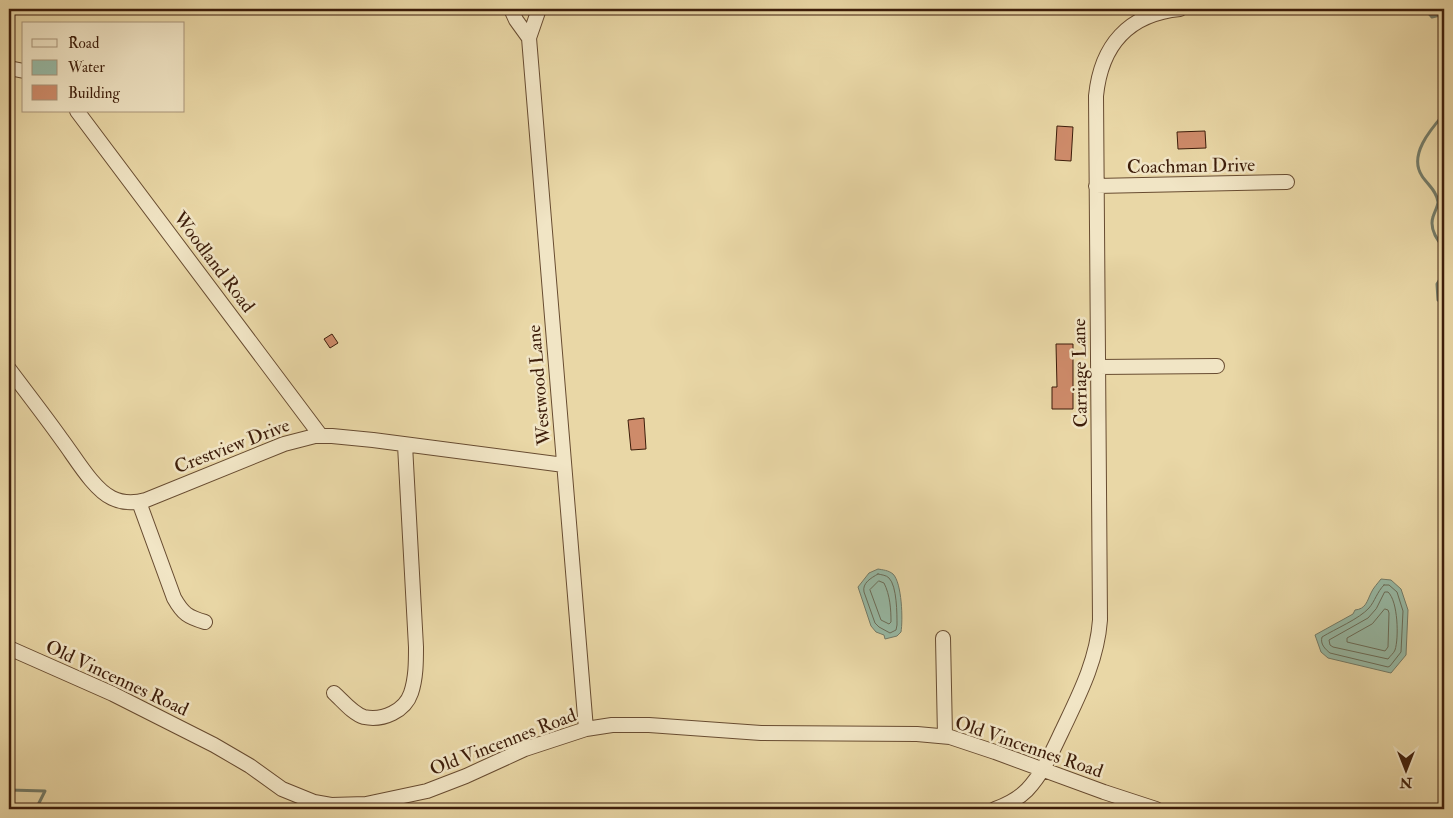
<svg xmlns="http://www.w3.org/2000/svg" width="1453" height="818" font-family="'IM FELL Double Pica',serif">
	<rect width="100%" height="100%" fill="#e9d7a6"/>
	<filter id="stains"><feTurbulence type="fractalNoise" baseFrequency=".004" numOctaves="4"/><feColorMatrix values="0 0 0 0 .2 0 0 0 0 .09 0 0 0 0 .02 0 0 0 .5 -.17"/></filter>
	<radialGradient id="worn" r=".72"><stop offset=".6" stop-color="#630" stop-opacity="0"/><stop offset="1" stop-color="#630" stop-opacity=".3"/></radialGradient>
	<path fill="#97baa6" stroke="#737b68" d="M878,569C883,570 888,570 893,574C902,583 903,620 901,632L897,636L885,639L884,635L876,632L871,626L858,587L869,573Z
		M1381,579L1391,580L1401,589L1408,610L1406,655L1391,673L1328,658L1321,652L1315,635L1353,614L1355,610C1366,609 1367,601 1371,593C1373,588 1378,583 1381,579Z"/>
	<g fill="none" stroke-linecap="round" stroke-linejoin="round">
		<path stroke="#6a6c58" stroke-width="1" d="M878,574C882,575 886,575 889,578C897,586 897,614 897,625L896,630L890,633L879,627L875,623L864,592C862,583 871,578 878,574Z
			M879,581L884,583C890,595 891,609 891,622L889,624L881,620L870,590Z
			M1384,585H1389L1397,592L1403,611L1401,652L1390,666L1388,667L1330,653C1325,649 1320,644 1322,637C1335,629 1359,619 1369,608C1375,601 1377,592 1384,585Z
			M1385,592H1388C1398,601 1399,638 1395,650C1394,653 1390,656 1388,659L1333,647L1330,645L1329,640L1368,618L1376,609Z
			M1385,609L1388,610L1389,613L1388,647L1385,651L1347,642V638L1372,624Z"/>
		<path stroke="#737b68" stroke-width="3" d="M1425,9L1432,17L1440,15L1444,9
			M1444,114C1431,129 1408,155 1422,176C1427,184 1437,191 1438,202C1438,206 1434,213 1433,217C1429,229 1437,240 1444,248
			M1444,273L1437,284L1438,300L1444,304
			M9,790L45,791L36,809"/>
	</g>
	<path fill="#ce8b6a" stroke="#3d1d0a" d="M1057,126L1073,127L1071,161L1055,160Z
		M1205,131L1206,148L1178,149L1177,132Z
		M332,334L338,343L330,348L324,339Z
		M1056,344H1073V409H1052V387H1057Z
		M644,418L646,449L631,450L628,420Z"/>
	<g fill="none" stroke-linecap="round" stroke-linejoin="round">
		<g stroke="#684c31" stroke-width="16">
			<path id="minor" d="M511,9L516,20L529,38L539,9
				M529,38L586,729
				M9,68L24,71
				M77,111L321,436
				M1096,186L1287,182
				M1098,367L1217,366
				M9,369C27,393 45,416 62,440C75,457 93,489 112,498C124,504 135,503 146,500L284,444L315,436H332L373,440L564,465
				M139,502L174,598C183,614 188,617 205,622
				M943,638L945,736
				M9,648L113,694L214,745L250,766L282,789L314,802L331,805L366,804L427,791L466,776L525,749L586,729L612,725H649L761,733L917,734L950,737L995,752L1104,792L1156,809
				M334,693C342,700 353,714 364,717C383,721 405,711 411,693C416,678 416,662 416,647L405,445
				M995,809C1006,805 1018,799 1027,790C1043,773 1052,752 1062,731C1079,695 1097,661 1100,620L1096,96C1101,46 1128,14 1180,9"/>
		</g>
		<use href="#minor" stroke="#f1e5c5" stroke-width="14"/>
	</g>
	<g text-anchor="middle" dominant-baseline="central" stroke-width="5" stroke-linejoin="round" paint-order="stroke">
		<g font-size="19" fill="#3d1d0a" stroke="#f1e5c5">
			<text transform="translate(1191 166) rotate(-1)">Coachman Drive</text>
			<text transform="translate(214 262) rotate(53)">Woodland Road</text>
			<text transform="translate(1080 373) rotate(-91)">Carriage Lane</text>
			<text transform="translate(539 385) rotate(-95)">Westwood Lane</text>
			<text transform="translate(232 446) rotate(-21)">Crestview Drive</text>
			<text transform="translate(117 678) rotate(25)">Old Vincennes Road</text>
			<text transform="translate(503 742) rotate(-21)">Old Vincennes Road</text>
			<text transform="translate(1029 747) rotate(19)">Old Vincennes Road</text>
		</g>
	</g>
	<rect width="1453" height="818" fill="none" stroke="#e9d7a6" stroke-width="30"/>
	<rect x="10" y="10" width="1433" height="798" fill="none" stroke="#3d1d0a" stroke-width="2.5"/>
	<rect x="15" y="15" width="1423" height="788" fill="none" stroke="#3d1d0a"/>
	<rect x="22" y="22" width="162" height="90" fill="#f1e5c5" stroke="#a9957a"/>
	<rect x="32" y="39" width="25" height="8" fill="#f1e5c5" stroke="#a9957a"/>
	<text x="68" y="48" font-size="15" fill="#3d1d0a">Road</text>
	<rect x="32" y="60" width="25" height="15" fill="#97baa6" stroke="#a9957a"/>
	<text x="68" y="72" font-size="15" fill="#3d1d0a">Water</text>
	<rect x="32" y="85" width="25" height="15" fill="#ce8b6a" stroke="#a9957a"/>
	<text x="68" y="98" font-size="15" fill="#3d1d0a">Building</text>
	<g transform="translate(1406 770) rotate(180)" stroke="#f1e5c5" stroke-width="4" paint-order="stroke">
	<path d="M0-4L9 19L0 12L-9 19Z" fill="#3d1d0a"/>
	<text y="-8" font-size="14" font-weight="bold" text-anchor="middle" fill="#3d1d0a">N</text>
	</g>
	<rect width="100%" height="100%" filter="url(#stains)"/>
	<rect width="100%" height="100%" fill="url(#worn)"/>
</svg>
